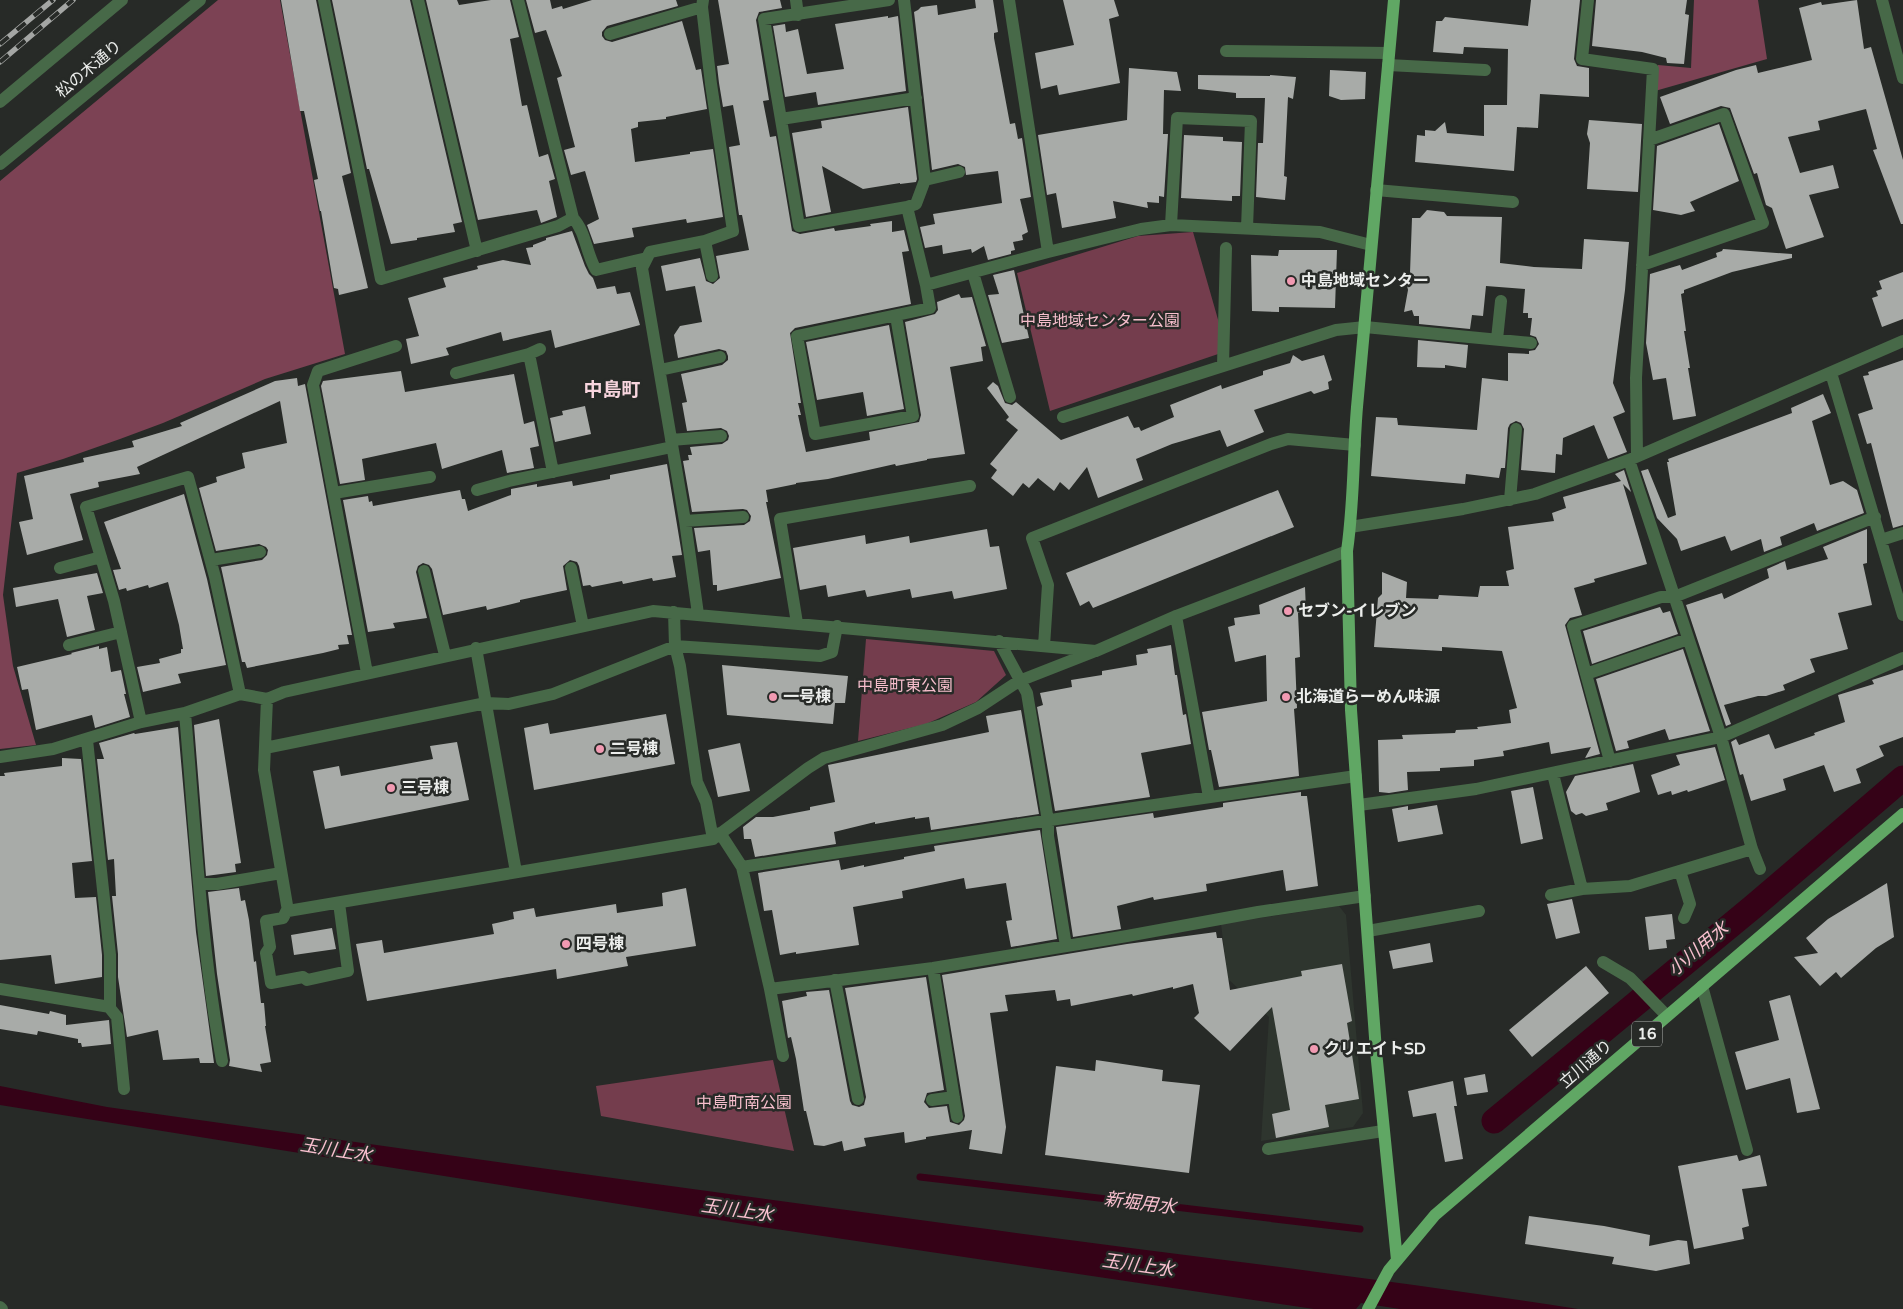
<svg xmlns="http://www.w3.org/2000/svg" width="1903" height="1309" font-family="'Varela Round','Noto Sans JP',sans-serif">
	<rect width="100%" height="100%" fill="#272a27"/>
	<path fill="#2e352e" d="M1339,906L1346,915L1363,1113L1353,1127L1261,1141L1269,1017L1228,979L1221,924Z"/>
	<path fill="#743d4d" d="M1193,232L1227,351L1050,411L1017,273L1138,236Z
		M866,639L994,651L1006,675L976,702L926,724L858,741Z
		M773,1060L794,1151L601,1116L596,1086Z"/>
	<path fill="#7c4254" d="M218,0H280L345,354L265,379L163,423L120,439L63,459L17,473L3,595L13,666L36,745L0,749V181Z
		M1694,0H1758L1767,59L1655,91L1658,65L1691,68Z"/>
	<path fill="#350217" d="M0,1086L107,1107C390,1147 674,1187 957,1225C1164,1253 1371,1277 1578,1309H1400L1361,1303L1356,1309H1314L769,1228L0,1105Z"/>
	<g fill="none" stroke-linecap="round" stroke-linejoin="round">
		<path stroke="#350217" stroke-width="7" d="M920,1177L1360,1229"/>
		<path stroke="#350217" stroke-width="25" d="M1494,1121L1754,906L1903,778"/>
	</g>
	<path fill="#a8aba8" d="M281,0H316L351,173L342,176L368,288L339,295L338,289L334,288L321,211H320L314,180L318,179L304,111H300Z
		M332,0H410L462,222L453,224L455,232L417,238V240L391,244L369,169H367Z
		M426,0H457L459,5L491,0H510L519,37L510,39L522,106L527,105L539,157L548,154L555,179L549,181L557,217L541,223L537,210L478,220Z
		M526,0H550L552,9L562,6L563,9L592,0H676L678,6L607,26L602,32V36L605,40L612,42L682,21L696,70L701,69L707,109L666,117V119L638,122V127L631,129L635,162L690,154V152L713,149L723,217L687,223L686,219L632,228L634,237L594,244L587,225L599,219L585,171L571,175L564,150L575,147L557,78L562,76L546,30L535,33Z
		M718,0H780L782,8L759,12L756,20L769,100L763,101L770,137L776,136L792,231L800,234L834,228L835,231L871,226L870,224L892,221V232L904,230L909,251L902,252L911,304L795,328L790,333L801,403H798L801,415H798L806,452L870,440L869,432L919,422L921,415L905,322L935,314L938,310L937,302L959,294L961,298L972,297L986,346L981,347L983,361L950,367L965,454L927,459V460L896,466L895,464L828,479L796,483V484L766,490L768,502H766L781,578L717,591V585H713L710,550L698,552L694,528L744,525L750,521L751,516L747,510L743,509L692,512L683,461L689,460L688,455H692L690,447L722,444L728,440L729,436L727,431L721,428L687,431L682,403L687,402L681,374L722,365L728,360V356L726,351L719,349L678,358L674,335L680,326L702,322L695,286L666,291L661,266L700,258L706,281L713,284L720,278L716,256L749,250L742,215H739L729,147L740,145L733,105L723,107L719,83L717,66L729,64Z
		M975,0H993L998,32L994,33V38L1010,124L1015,123L1018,139L1022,138L1031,197L1020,199L1028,232L1022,235L1023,240L1013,242L1015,250L1011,251V254L988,260L984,246L972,253L971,249L943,254L942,245L925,248L920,227L935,224L933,214L1002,203L998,171L966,175L965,167L958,164L932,170L914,12L918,10L921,7L937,5L938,15L976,8Z
		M1063,0H1114L1119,16L1109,19L1120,83L1059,95L1057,85L1041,89L1035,53L1074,45Z
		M1531,0H1580L1574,59L1577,66L1589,68V97L1540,94L1538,128L1517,127L1514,171L1415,162L1417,135L1425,136V130L1435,131L1445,122L1447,133L1484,136V105H1507L1508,49L1464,47L1463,54L1433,52L1436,21H1442L1445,17L1528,26Z
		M1596,0H1687L1685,14L1689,15L1684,64L1667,63L1666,58L1642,52L1592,46Z
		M1857,0L1864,49L1871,47L1903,160V224H1901L1873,150L1877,149L1866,109L1818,121L1820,130L1788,137L1800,173L1833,165L1839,188L1809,195L1824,237L1786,249L1772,208L1766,205L1757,173L1754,174L1730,108L1721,106L1670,124L1660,97L1736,70L1756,65L1758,73L1812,60L1799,8L1821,2L1822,5Z
		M888,16V18L898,16L906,91L818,105L816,92L785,97L773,26L785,24L786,32L798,29L807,74L844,69L835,24Z
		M1129,68L1177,72L1181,91L1164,90L1163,134H1168L1164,197L1159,196V203L1147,202L1148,208L1113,201L1116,218L1062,228L1056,193L1047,195L1038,135L1127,120Z
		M1330,70L1366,72L1365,99L1341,100L1329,96Z
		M1198,75L1270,76V75L1296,77L1293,99L1288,97L1284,176L1287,177L1285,200L1256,197L1258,143H1263L1265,98H1236V93L1198,89Z
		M908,107L917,179L916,182L900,184V183L863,189L822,166L831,212L806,217L792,133L822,128L821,121Z
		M1589,120L1642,124L1638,192L1587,189L1590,143L1587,134Z
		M1719,124L1739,181L1690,202L1695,211L1681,215L1653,210L1657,146Z
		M1184,135L1223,137V141L1242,142L1240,196H1232V201L1181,198Z
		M1427,210L1444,212L1447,216L1502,217L1500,263L1534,267L1582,269L1584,239L1629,242L1625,290L1613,383L1625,412L1613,417L1627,452L1608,459L1594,425L1563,438L1562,455L1556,454L1555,473L1521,470L1524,429L1521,423L1516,421L1510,424L1508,428L1505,468H1501L1499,478L1466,474L1465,484L1371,476L1376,417L1397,418L1398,425L1477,430L1482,378L1508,381V353L1529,354V351L1535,350L1539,344L1536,337L1530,335L1532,318H1528V313H1523L1525,289L1486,286L1483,316L1472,315L1470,329L1419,324V316H1414L1412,310L1404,312L1408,290L1405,276L1410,273L1412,218H1420Z
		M572,231L585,266L589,274L593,278L597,289L615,286L617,294L630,292L640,325L555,348L551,330L503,341L501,332L446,348L449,355L411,364L406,339L419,336L408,298L446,287L443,278L478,269L477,266L503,260L531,265L526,248L533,247V245L546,240V238Z
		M1723,249L1792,254V258L1732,272L1684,290V293L1681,294L1686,331H1684L1690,368H1688L1696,416L1673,420L1666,378L1653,380L1646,343L1650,274L1680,265L1682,270L1717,257L1716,253L1722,251Z
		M1279,250H1337L1335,308L1279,307V312L1252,311L1251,255L1278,256Z
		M1014,270L1029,338L1002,343L988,295L999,294L993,275Z
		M1903,272V319L1882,327L1872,298L1878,296L1876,291L1882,289L1879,281Z
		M889,325L904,409L867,416L863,392L817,400L806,342Z
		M1418,340L1468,345L1466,368L1445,365V368L1417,367Z
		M1293,355L1302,361L1324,355L1332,380L1328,382L1329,389L1314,394L1311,391L1254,410L1264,432L1227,447L1220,430L1172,444L1136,459L1143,480L1098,498L1087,467L1069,490L1060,482L1054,491L1038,478L1029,488L1023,483L1013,496L991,478L997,470L990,464L1018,430L1006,420L1009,417L987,388L993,382L998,386L1005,403L1012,405L1016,402L1061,440L1128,416L1134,428L1139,427L1141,431L1174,417L1170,405L1221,385L1222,389L1263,375V371L1290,363Z
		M1903,360V525L1893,528L1871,443L1867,444L1858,414L1873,409L1863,376L1869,375L1868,372Z
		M401,371L405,392L514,374L524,424L534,421L539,446L530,448L534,468L507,473L502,450L442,469L436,443L362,459L365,480L340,484L321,386L323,381Z
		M297,378L298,386L305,384L352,635H347L349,644L338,645L339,649L323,653L247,668L245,662H242L221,567L262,560L267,555L268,550L266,547L259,544L216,551L199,488L217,482L216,477L245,468L242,453L287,443L280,401L137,467L140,474L98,482L99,487L70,494L83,540L27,555L19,522L33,519L24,476L84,462L83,458L134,447L132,441L182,426L180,423L275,381Z
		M1823,394L1831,413L1812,421L1830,485L1843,481L1857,490L1864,513L1817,531L1814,523L1780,537L1782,545L1764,552L1761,539L1731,551L1725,536L1681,551L1677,539L1657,518L1641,471L1648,469L1668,518L1676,515L1667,462H1669L1668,459L1792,413L1791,408Z
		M585,406L591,434L555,442L550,418L563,415L562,411Z
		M667,464L682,555L672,556L676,577L653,581L652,578L623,584L622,581L592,587L590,585L583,586L579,566L577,562L570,560L563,566L567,590L520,600V602L487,610L486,606L443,615L432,569L429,565L423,563L418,566L416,572L427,618L393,623L395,628L368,632L343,500L368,496L369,502L372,501L373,506L460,490L462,499H465L468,511L511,495V489L537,484V487L572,481L573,486L610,479V475Z
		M1624,470L1631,492L1623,484L1647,564L1594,579L1595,582L1574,588L1582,615L1570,618L1565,625L1600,754L1585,758L1591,747L1551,754L1549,742L1503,751L1504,756L1474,760V766L1440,768V771L1407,772L1408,790L1389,793L1379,792L1378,740L1403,739L1402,735L1455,733L1456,730L1478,729L1477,727L1511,723L1509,710L1517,708L1502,651L1442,647V651L1374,647L1378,598L1382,594V572L1407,582L1406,598L1438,599L1439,595L1478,597L1480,586H1509L1506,571L1514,569L1508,527L1554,521L1552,513L1566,508L1563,497L1621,481L1615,474Z
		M1278,490L1294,527L1093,608L1089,601L1080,606L1066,573Z
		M184,494L207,579L226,665L178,674L181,683L143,692L137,667L160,663L159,659L181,653V649H183L179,625L168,582L149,588L148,585L127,591L126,588L119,590L113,570L121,569L104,522Z
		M987,529L990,547L999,546L1007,589L954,599L952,591L912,598L910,589L867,597L865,590L828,597L826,585L800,590L793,548L865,535L866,544L909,536L910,543Z
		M1867,529V563L1863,564L1872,605L1838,613L1848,649L1810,659L1815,672L1783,685L1785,690L1766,696H1758L1724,705L1731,724L1726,726L1686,605L1722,593L1724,599L1769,578L1767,569L1785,561L1787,570L1828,559L1823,547Z
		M97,573L103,593L87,596L95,630L67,637L58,599L16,607L13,588Z
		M1305,587L1306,611L1298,613L1300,657L1295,658L1297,708L1294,709L1299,776L1219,787L1211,750H1209L1202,712L1267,701L1266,655L1235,662L1228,627L1235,625L1234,618L1260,614L1259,605Z
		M1660,607L1663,613L1670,611L1678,634L1592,664L1583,631Z
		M1171,645L1175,675H1177L1183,715L1186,714L1191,744L1141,753L1150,797L1055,811L1037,707L1043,705L1040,693L1072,687L1071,680L1102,675V671L1137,665L1136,655L1148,653L1147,649Z
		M99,646V649L107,647L111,672L121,670L126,694H124L130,717L95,728L92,715L36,730L28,689L22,690L17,667L72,654L71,653Z
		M1683,649L1710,731L1669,740L1665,729L1627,741L1629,748L1616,751L1596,679Z
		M722,665L848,676L845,703H835L833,724L727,715Z
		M1903,670V737L1879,746L1884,756L1856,769L1861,783L1834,792L1824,765L1783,779L1786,790L1751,801L1743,774L1740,775L1731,742L1736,739L1739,745L1769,734L1775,749L1815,735L1814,733L1845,722L1838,695L1874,684L1872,680Z
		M1021,710L1039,814L931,830L929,817L915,819V817L875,824V822L834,832L836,844L755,857L751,839H744L743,827L756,817H773L810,810V807L835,802L828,765L989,732L986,716Z
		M666,714L675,764L534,790L524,728L548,723L550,734Z
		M219,719L241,863L235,864L236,872L206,876L194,725Z
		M178,727L196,932L214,1063H200L199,1058L163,1060L158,1030L127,1037L118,977V954L112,896H116L114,859L108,860L97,759H104L99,743L134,733L135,734Z
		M457,742L469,800L325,829L313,771L339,766L341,776L433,759L430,746Z
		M740,743L750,791L718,797L708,750Z
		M1715,747L1725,780L1688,792L1687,790L1672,795L1671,791L1658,795L1651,775L1680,765L1676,755Z
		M62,758L81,759L92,861L72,863L75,898L96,897L102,955V977L55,984L51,955L0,960V776H5L4,773L62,766Z
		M1633,764L1640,792L1606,803L1608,810L1586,816L1582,813L1576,815L1571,811L1566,792L1575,776Z
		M1533,787L1543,839L1521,844L1511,791Z
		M1301,792V796H1307L1318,886L1286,891L1283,870L1206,884L1207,891L1154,900L1153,897L1117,906L1121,929L1073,937L1056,827L1153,813L1154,818L1223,807V803Z
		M1437,805L1443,834L1398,842L1392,809L1408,806V810Z
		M1040,830L1057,939L1011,947L1006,921L1012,920L1006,883L966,889L964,878L902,891L903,898L853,907L859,945L796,954V952L780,955L772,910L764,911L758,873L839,860L841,870L864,865V867L904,859V857L935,851L934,846Z
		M1887,883L1894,937L1876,948L1841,978L1836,972L1820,986L1794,957L1818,953L1806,938L1828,919Z
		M239,888L241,901L245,900L249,920L254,962L256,961L261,1003H264L266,1026H265L271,1062L260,1064L262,1072L229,1066L230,1060L217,974L208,892Z
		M686,888L696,946L626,957L628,966L557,979L556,969L367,1001L356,944L382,940L384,953L494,934L492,924L514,919L513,912L534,908L536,917L616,904L617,913L663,906L662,893Z
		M1572,899L1580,933L1556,939L1547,904Z
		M1672,914L1675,939L1666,940L1667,948L1649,950L1645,917Z
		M332,928L336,949L294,955L291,935Z
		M1216,932L1217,938H1222L1230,990L1302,976L1301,971L1342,964L1352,1021L1347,1023L1359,1099L1325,1105L1329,1127L1276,1138L1272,1114L1290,1110L1272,1007L1230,1051L1194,1018L1199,1013L1193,984L1173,989V987L1133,996L1132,994L1071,1006L1070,999L1057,1001L1055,990L1005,995L1008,1011L990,1013L1006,1127L1002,1154L969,1149L972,1130L926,1137V1139L905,1143L904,1132L864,1138L866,1146L844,1151L842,1141L824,1146L814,1145L806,1111H804L796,1059L791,1037L788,1038L782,1001L807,996L806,992L829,990L850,1101L852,1105L859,1107L864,1105L866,1097L845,988L926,977L944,1090L927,1093L924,1102L929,1108L947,1106L950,1122L959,1125L964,1120L965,1116L942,975L1127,944Z
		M1430,943L1433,962L1393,969L1389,951Z
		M1586,966L1609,993L1532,1057L1509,1030Z
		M1790,995L1820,1109L1797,1113L1790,1078L1746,1090L1735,1052L1779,1040L1769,1001Z
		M0,1005L49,1014L50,1011L66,1015V1025L109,1020L111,1044L82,1047L81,1043H78V1039L38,1031L37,1035L0,1029Z
		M1096,1060L1163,1070L1162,1081L1200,1085L1189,1173L1045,1155L1056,1066L1095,1071Z
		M1485,1074L1488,1092L1467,1095L1464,1078Z
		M1453,1081L1457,1106H1454L1463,1159L1445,1162L1436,1113L1413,1117L1408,1091Z
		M1737,1155L1739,1161L1760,1155L1767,1186L1742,1189L1749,1226L1742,1228L1744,1239L1694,1249L1678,1166Z
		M1529,1216L1604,1226L1650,1235L1649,1246L1678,1240L1687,1241L1690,1264L1656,1271L1612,1264L1614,1257L1525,1244Z"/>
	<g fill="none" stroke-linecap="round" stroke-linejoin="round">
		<path stroke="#476948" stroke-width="12" d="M324,0L381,279L558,226L573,218L518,0
			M418,0L477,251
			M796,0L798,15
			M889,0L764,19L799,226L907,207L916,204L925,180L904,0
			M1009,0L1048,252
			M1588,0L1582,59L1653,69L1636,378L1637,455
			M1882,0L1903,78
			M610,34L702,7
			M1226,51L1389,53
			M1388,65L1485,70
			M0,102L122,0
			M781,119L916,98
			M0,164L200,0
			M925,180L959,172
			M1376,190L1513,202
			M907,207L926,285L1048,252L1141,229L1171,225L1320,232L1371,245
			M573,218C586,232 586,253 596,270L647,258
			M1171,225L1177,118L1251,121L1247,228
			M705,241L712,276
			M1642,265L1763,223L1724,114L1649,140
			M973,273L1010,397
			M896,316L913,416L815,434L797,336L930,308L926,285
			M1497,339L1501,301
			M529,354L553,472
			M1223,366L1226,248
			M660,370L720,357
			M456,373L529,354L540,349
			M1831,373L1903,615
			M1063,417L1336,330L1365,327L1531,343
			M671,440L721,436
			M1629,460L1721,737L1752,849L1760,869
			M477,490L509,481L672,447
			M334,493L430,477
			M1510,500L1516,429
			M685,521L743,517
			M1350,527L1463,509L1535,494L1629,460L1903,341
			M1881,540L1903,533
			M211,560L260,552
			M60,568L101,557
			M571,568L583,626
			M424,571L445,655
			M674,612L675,646L680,666L697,782L706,802L713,839
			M698,614L685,521L642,268L650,252L705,241L733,231L711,84L702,7L703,0
			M1176,616L1209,797
			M797,623L780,519L970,486
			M999,641L1027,693L1048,821V836L1066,946
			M69,645L121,632
			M1044,646L1048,585L1032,538L1271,444L1288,439L1355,445
			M476,648L516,872
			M367,673L313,385L318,371L396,346
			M1586,674L1573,626L1661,597H1674L1875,517
			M267,699L264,770L288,911L713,839L808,768L824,758L942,725L978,708L1019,681L1093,652
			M185,713C195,829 201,947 222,1061
			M141,722L114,601L86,507L188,477L215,577L240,694
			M265,748L486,703L509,704L553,694L675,646L820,656L832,652L837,626
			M0,757L53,749L141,722L185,713L240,694L267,699L284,692L653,611L1096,651L1176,616L1347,551
			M1610,761L1586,674L1688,639
			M1553,774L1582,889L1630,886L1752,849
			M1359,805L1476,789L1721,737L1903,658
			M720,833L742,867L770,989L783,1056
			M742,867L1064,818L1356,776
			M1680,871L1690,904L1684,918
			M200,884H217L281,873
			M1551,895L1582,889
			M287,910L283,918L266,921L270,947L266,953L271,983L303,977L307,980L348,971L339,903
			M1368,931L1479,911
			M1603,962L1630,978L1667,1016
			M933,968L957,1117
			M835,980L858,1099
			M1702,986L1747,1150
			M0,989L110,1007V955L87,740
			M770,989L933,968L1127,936L1258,912L1365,896
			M109,1007L117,1017L124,1089
			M932,1100L954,1097
			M1268,1149L1383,1131
			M0,1307L2,1309"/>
		<path stroke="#60a764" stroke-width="12" d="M1394,0C1382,136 1370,272 1357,407C1353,455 1354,503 1347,551L1351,710L1376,1051L1397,1260
			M1368,1309L1389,1270L1435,1215L1903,814"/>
		<g stroke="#a4a6a4" stroke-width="5.5">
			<path id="rail" d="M0,44L53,0
				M0,62L73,0"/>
		</g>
		<use href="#rail" stroke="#272a27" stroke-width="4" stroke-dasharray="11" stroke-linecap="butt"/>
	</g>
	<g fill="#f19ab2" stroke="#272a27" stroke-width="2">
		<circle cx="1291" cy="281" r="5"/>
		<circle cx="1288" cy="611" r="5"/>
		<circle cx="773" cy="697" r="5"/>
		<circle cx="1286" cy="697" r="5"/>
		<circle cx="600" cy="749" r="5"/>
		<circle cx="391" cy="788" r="5"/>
		<circle cx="566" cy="944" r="5"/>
		<circle cx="1314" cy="1049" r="5"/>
	</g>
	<g text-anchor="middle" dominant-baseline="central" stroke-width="5" stroke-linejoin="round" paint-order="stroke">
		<rect fill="#272a27" stroke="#b0b2b0" stroke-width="1" x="1632" y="1021.5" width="30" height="25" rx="4"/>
		<g font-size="15" font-weight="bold" fill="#ebedeb">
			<text x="1647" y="1034">16</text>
		</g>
		<g font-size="16" fill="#ebedeb" stroke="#272a27">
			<text transform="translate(89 69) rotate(-40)">松の木通り</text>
			<text transform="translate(1586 1064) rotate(-41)">立川通り</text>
		</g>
		<g font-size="16" font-weight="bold" fill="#ebedeb" stroke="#272a27" text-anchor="start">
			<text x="1301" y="281">中島地域センター</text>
			<text x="1298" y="611">セブン-イレブン</text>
			<text x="783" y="697">一号棟</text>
			<text x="1296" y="697">北海道らーめん味源</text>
			<text x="610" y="749">二号棟</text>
			<text x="401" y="788">三号棟</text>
			<text x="576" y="944">四号棟</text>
			<text x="1324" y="1049">クリエイトSD</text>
		</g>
		<g font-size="16" fill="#f6becc" stroke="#272a27">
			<text x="1100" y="321">中島地域センター公園</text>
			<text x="905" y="686">中島町東公園</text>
			<text x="744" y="1103">中島町南公園</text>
		</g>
		<g font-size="18" font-style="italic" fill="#f9c0cf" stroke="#272a27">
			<text transform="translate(1698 949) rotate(-40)">小川用水</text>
			<text transform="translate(336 1150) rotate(9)">玉川上水</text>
			<text transform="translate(1140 1203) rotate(7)">新堀用水</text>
			<text transform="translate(737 1210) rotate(8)">玉川上水</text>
			<text transform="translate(1138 1265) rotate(8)">玉川上水</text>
		</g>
		<g font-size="19" font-weight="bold" fill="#f8d5de" stroke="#272a27">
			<text x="612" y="390">中島町</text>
		</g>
	</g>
</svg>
